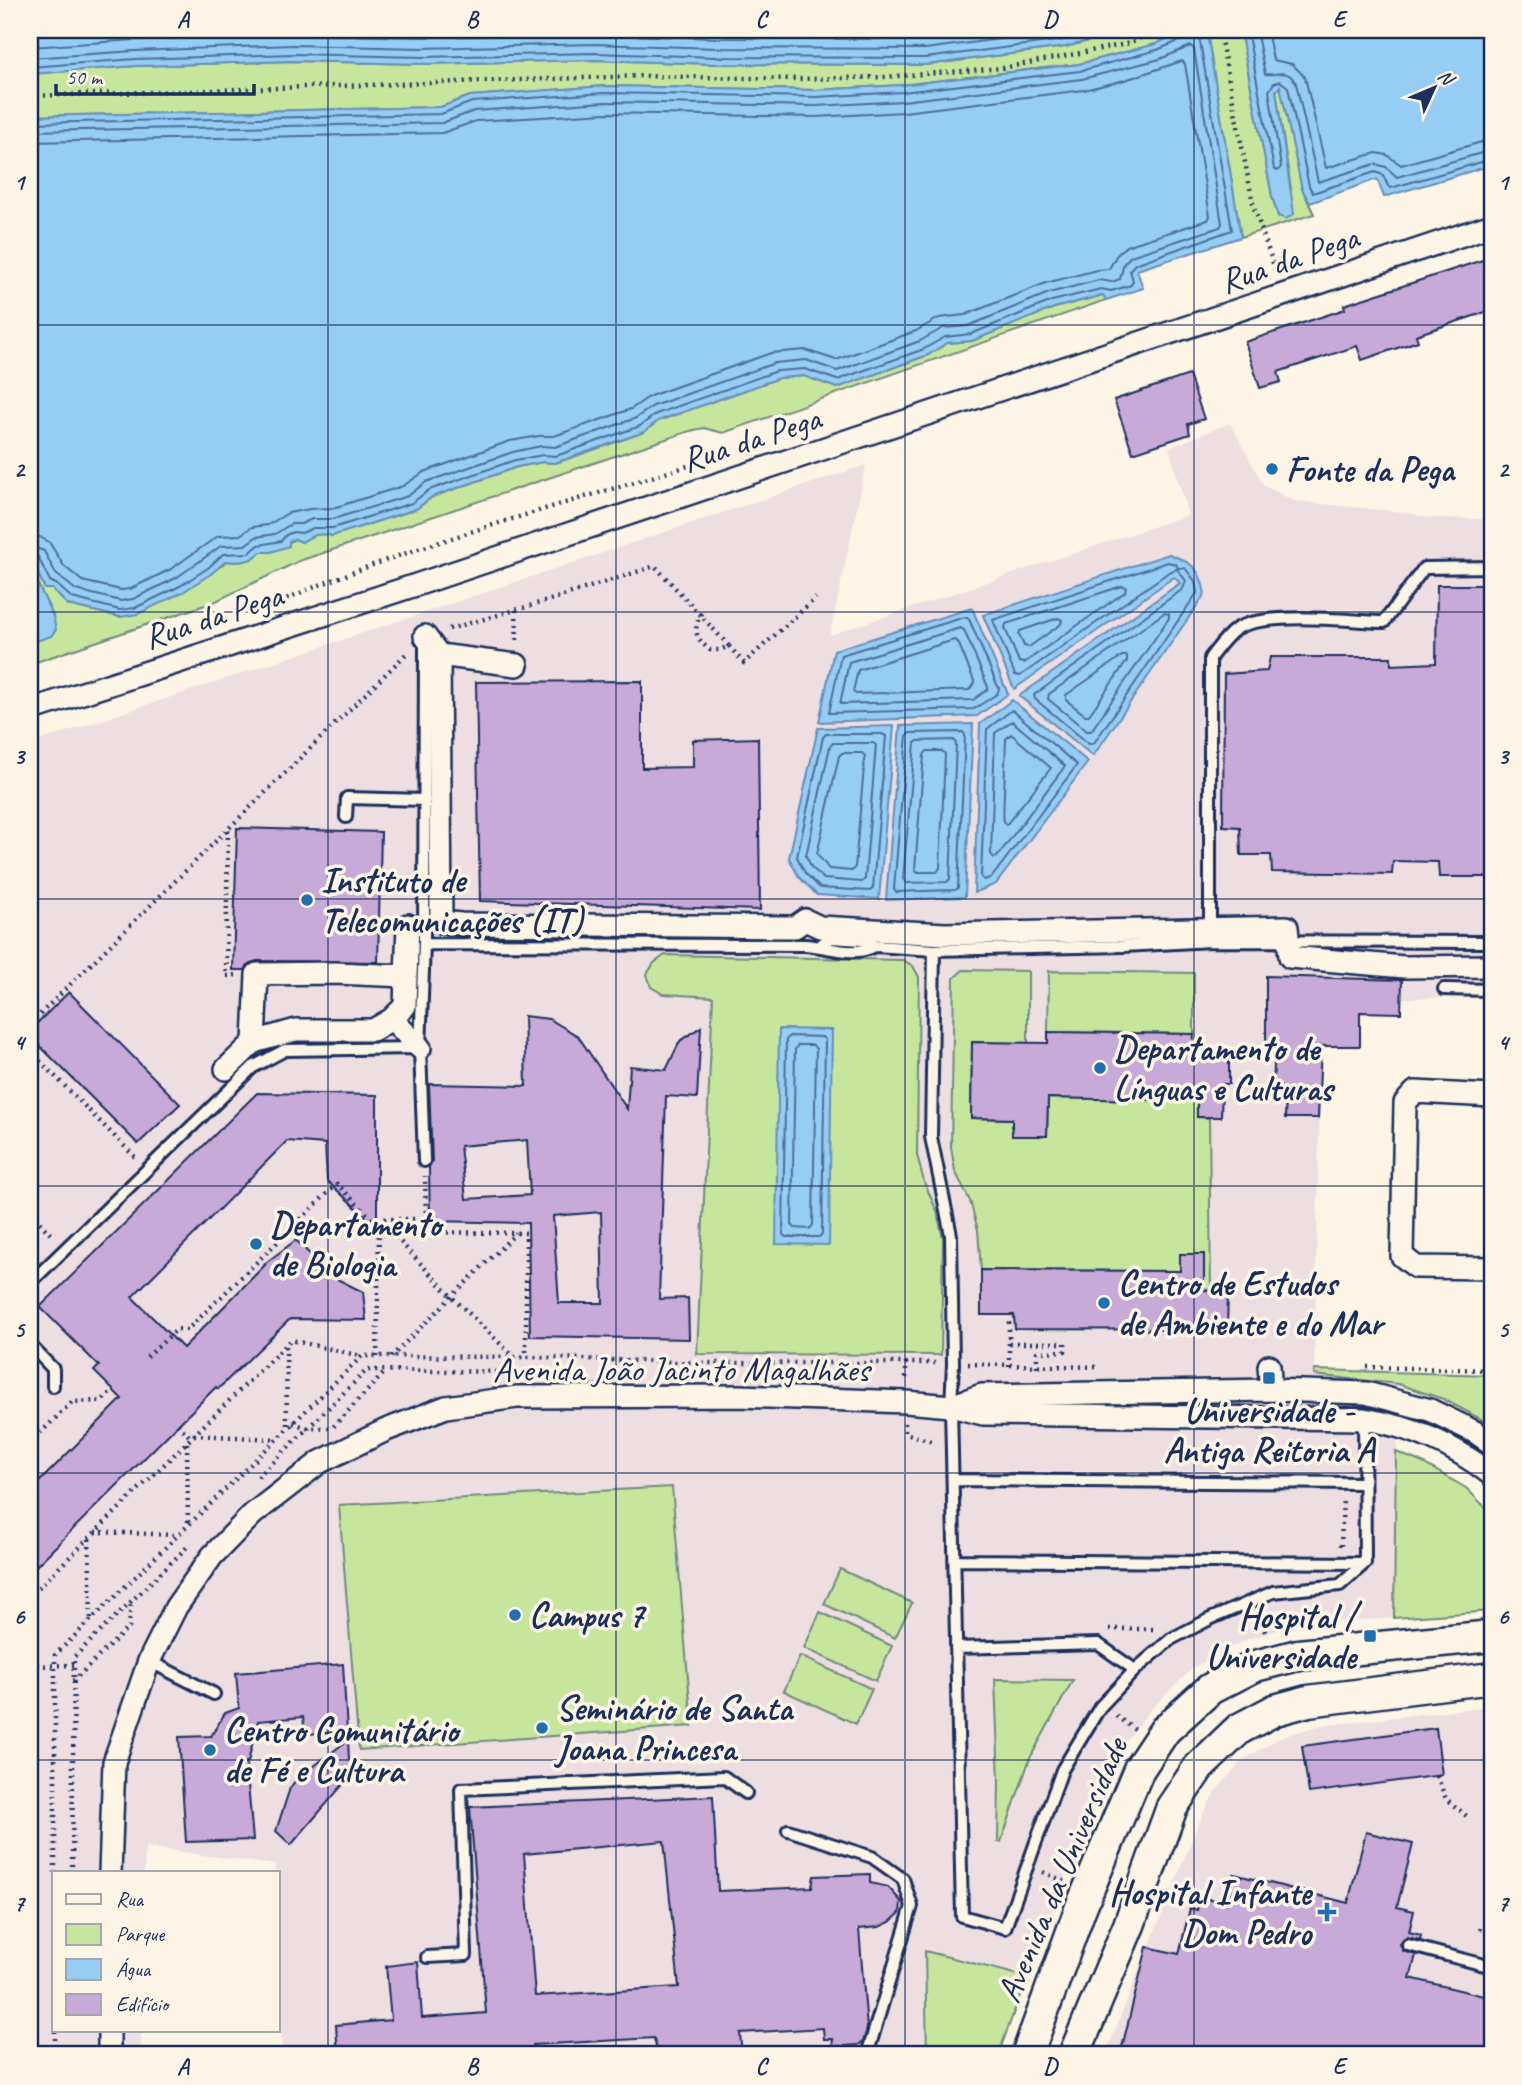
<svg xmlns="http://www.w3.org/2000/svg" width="1522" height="2085" font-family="Caveat,sans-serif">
	<rect width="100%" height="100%" fill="#fcf5e5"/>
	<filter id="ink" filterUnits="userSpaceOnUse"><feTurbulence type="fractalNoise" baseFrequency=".0143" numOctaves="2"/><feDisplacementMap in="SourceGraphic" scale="14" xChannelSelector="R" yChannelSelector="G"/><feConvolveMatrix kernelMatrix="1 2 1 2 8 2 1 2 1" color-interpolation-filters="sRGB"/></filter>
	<g filter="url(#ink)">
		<path fill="#ecdee1" d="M1230,423L1264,486L1294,501L1409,513L1428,518L1484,519L1486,480H1492V998H1402L1401,1013L1360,1012V1046H1321L1314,1370L1492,1375V1425L1443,1399L1398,1385L1394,1618L1295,1625L1248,1639L1194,1667L1150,1710L1121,1748L1098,1792L1027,1977L926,1951L927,2055H282L278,1957V1873H275V1865L145,1847L144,1873H54V2031H141V2055H30V744L866,465L830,635L1188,515L1169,448Z
			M1492,1706V2055H1105L1200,1820L1215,1792L1243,1760L1283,1736L1318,1726Z"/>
		<path fill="#c6e69e" stroke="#708a7e" stroke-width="2" d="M1132,30H1184L1156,44L1079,64L901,85L816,90L605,86L470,96L441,107L30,116V74L136,66L293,61L421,64L594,60L717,64L926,65L1065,47Z
			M1204,30H1240L1272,196L1278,216L1291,189L1276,91L1281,86L1302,189L1314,214L1241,237L1208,39Z
			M1104,295L1106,300L723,433L704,428L690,431L299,561L214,602L30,664V643L51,636L53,616L30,568V556L45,589H52L68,605L120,617L212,573L226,561L237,562L261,552H271L295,539L302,542C312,535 320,532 332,536L416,509L432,497L517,467L543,462L556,463L644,432L658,421L779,378L804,376L837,388L928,355L947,343L972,341L1054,308Z
			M665,955L903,960L913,966L919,977L917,1155L924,1182L937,1211L943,1239L941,1355L697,1354L713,997L663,994L651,987L647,974L654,963Z
			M963,970L1028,971V1043L972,1042L971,1118L1012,1119V1136H1047L1048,1098L1197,1101V1117L1209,1118L1211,1290H1204L1203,1254H1180V1271L981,1270L978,1230L970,1201L955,1171L951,1147L954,978Z
			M1049,971L1194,973V1034L1048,1032Z
			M1314,1370L1492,1375V1425L1443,1399L1398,1384L1314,1375Z
			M1396,1452L1421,1462L1466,1488L1492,1514V1611L1394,1618Z
			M672,1487L692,1726L359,1750L339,1505Z
			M840,1569L912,1603L895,1638L824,1604Z
			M820,1612L892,1646L876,1681L804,1648Z
			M800,1656L872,1689L856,1724L784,1691Z
			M995,1679L1073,1680L1030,1758L1001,1842H998L999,1781Z
			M925,1951L1027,1977L998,2055H927Z"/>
		<path fill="#96cdf5" stroke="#658eb9" stroke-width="2" d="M30,30H1132L1065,47L926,65L717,64L594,60L421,64L293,61L136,66L30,74Z
			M1184,30H1204L1208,39L1241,237L1137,270L1143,288L1106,300L1103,295L1054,308L972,341L947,343L928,355L837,388L804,376L779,378L658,421L644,432L555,463L543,462L517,467L432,497L416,509L332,536C320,532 312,535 302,542L295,539L289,541V546L271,552H261C251,562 240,563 226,561L212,573L183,592L138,614L120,617L68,605L52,589H45L30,556V116L441,107L470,96L605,86L816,90L901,85L1079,64L1156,44Z
			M1240,30H1492V165L1384,197L1377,179L1310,203L1302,189L1280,86L1276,91L1294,214L1286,219L1278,216L1272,196Z
			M1169,554C1193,563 1200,568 1205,594L1093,756L1019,696L1180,583L1174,577L1014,689L983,615Z
			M30,568L53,616L56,630L51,636L30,643Z
			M972,608L1008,694L977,716L819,722L834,650Z
			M1012,700L1088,762L996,884L974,893L980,724Z
			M973,724L965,897L886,900L900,726Z
			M894,726L879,899L817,895L799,877L789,858L818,728Z
			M779,1029L832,1030L829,1245L776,1244Z"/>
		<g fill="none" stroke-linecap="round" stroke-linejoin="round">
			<path stroke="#4c6e9a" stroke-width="2" d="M1247,30L1274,169L1278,171L1281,167L1269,91L1274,83L1280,81L1288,87L1309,186L1313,193L1375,172L1383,175L1388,186L1391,188L1492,159
				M1256,30L1265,74C1278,76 1287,67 1296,83L1318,182L1375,164L1386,167L1397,177L1492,150
				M1267,30L1273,60L1292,64L1305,77L1326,168L1376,153L1387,155L1401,165L1492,139
				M30,47L135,40L293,34L422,37L594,34L718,38L924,39L994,30
				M30,58L135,51L293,45L422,48L594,44L717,48L925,49L1068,30
				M30,67L136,59L293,54L422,57L594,53L717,57L925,58L1064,40L1107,30
				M30,123L441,114L472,102L605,93L816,97L902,92L1080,71L1157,50L1184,39L1188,30
				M30,131L442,123L474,111L605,102L816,106L903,101L1082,79L1160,59L1191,46L1194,49L1222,224L1220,227L1131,256L1124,263L1120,279L1112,282L1099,280L1049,293L968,326L943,328L920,341L837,371L806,360L775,363L653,406L636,418L555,447L541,446L513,452L426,482L408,496L333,519H312L301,524H291L275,534L256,537L245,545L221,546L176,578L133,599L121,601L76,590L56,574L44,551L30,546
				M30,142L442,133L476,121L606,113L816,117L904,112L1084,90L1125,80L1182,61L1185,64L1210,216L1208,220L1126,246L1116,256L1109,269L1097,270L1046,283L965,315L939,318L916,331L836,360L805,350L771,353L650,396L631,409L554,436H539L510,441L424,472L403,486L333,508L310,509L288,513L268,525L252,527L240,535L218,536L171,569L130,589L121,590L82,581L64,566L49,542L40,537L30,536
				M30,555L38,557L50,581L56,584L72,598L120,610L135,608L180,586L208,568L223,554L249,553L259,545L281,541L286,535L293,532L302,533L313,528H333L412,503L429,490L515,460L543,455L556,456L640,426L656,414L777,371L805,369L837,380L924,349L945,337L971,334L1052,301L1101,289L1111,291L1131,285L1133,281L1130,270L1135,264L1232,230L1198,30
				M1168,562L1176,564L1178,568H1185L1195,581L1197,593L1094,743L1089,744L1035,699L1034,695L1183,589L1186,581L1177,569L1169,572L1020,676L1015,675L993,620Z
				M1122,586L1126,587L1125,592L1024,663L1019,662L1005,628L1006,624Z
				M1164,613L1169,614V618L1091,731H1087L1048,699L1049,694Z
				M965,617L969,619L999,689L997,694L974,709L829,713L841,655Z
				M1058,618L1062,620L1061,624L1029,647L1024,646L1019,634L1020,631Z
				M960,628L964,630L988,687L987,690L973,700L840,704L849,662Z
				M954,640L958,642L975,683L969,690L856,694L853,692L858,670Z
				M1122,656H1127V661L1089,715H1085L1066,700V695Z
				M1012,710L1077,765L992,877L984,880L981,877L987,729Z
				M1012,721L1065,766L997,857L994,858L991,854L995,733Z
				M963,732L965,735L958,888L955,890L896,892L894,889L907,735L910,733Z
				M826,734H882L886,736L873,888L870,891L820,888L805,873L797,857L823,737Z
				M1011,734L1051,768L1006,825L1003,821L1006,739Z
				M954,740L956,744L950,879L947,882L906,883L903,879L915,743L918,741Z
				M833,743H873L876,745L865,879L862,882L824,879L812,868L806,856L830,746Z
				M927,751H942L945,754L940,868L937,872H918L915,869L924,755Z
				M842,753H862L865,756L855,867L852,871L829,869L817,854L839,756Z
				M789,1036L822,1037L825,1040L822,1234L819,1237H786L783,1234L786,1040Z
				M798,1045H813L816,1049L813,1225L810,1229L795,1228L792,1225L795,1049Z"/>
		</g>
		<path fill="#c7aad7" stroke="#1b2f5e" stroke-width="2" fill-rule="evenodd" d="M1492,257V305L1488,306L1489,311L1416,335L1418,341L1362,360L1357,346L1278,372L1281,382L1260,388L1245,342L1345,309L1344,305Z
			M1189,375L1204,419L1188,424L1190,434L1133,453L1114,400Z
			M1437,585H1492V877H1439L1438,862L1393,861L1392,874L1272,872L1271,855H1241L1240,827L1223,826L1224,674L1267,671L1270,657H1391V665L1436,663Z
			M642,681V768L693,767V740L758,738L760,910L480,901L476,682Z
			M237,828L381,832L378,962L257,961L250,963L245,970H233Z
			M1266,976L1402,980L1401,1013L1360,1012V1046H1321L1318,1118H1285L1286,1088H1273L1275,1043L1266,1042Z
			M69,992L180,1104L138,1144L30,1036V1030Z
			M524,1016L549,1019L578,1036L627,1109L630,1066L666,1070L680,1041L701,1027L697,1098L666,1096L659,1299L688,1298L689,1339L530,1336L528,1223L430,1221L429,1167L432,1161L429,1084L526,1086ZM527,1140L530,1195L466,1199L460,1146ZM601,1212L603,1303H559L553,1216Z
			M1048,1032L1194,1034L1193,1051H1229V1084H1222L1221,1117H1197V1101L1048,1098L1047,1136H1012V1119L971,1118L972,1042L1048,1043Z
			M257,1093L377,1095V1227L327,1181L325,1144L287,1141L132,1297L183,1348L265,1265L264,1264L296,1240L331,1276L363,1292L366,1320L290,1319L218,1389L216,1387L30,1572V1491L122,1399L94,1371L99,1366L40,1307Z
			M1180,1254H1204V1290L1228,1291L1227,1330L1015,1329L1014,1315H981V1270L1180,1271Z
			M343,1664L347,1732L305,1734L303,1717L258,1721L248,1762H246L253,1840L186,1842L179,1737L211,1736L225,1713L239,1708L236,1673Z
			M1436,1728L1442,1775L1309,1793L1302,1746Z
			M348,1740L349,1759L358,1767L291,1845L276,1831L290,1788L296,1780Z
			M713,1796L718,1891L812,1887L814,1876L870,1874V1883L888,1887L901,1901L900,1913L890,1922L879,1927L859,1929L867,2029L863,2042L858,2045L832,2047L833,2039H824L823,2028L740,2033L742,2055H658L654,2038L533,2045L534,2055H489L488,2046L424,2051L425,2055H338L336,2025L391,2020L386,1966L418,1962L422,2018L486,2013L470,1807ZM664,1841L679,1987L535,1996L524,1854Z
			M1366,1832L1413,1844L1397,1907L1414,1911L1409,1932L1421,1935L1420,1940L1407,1937L1400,1944L1403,1951L1416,1955L1410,1978L1492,1998V2055H1120L1147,1947L1179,1954L1190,1908L1197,1910L1201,1897L1227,1903L1234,1874L1348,1903Z"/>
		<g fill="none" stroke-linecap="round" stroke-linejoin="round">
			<g stroke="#1b2f5e" stroke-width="16">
				<path id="lane" d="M346,817L347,798L425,800
					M1210,930V658C1218,648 1225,637 1236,629C1264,611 1349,621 1384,622L1424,568L1492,567
					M424,944L804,945C828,946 852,958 875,946
					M819,946L830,938L863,940L875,946L934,950L1124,946L1211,941L1492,942
					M934,950L931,1137L951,1235L953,1364L951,1406L962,1916L1005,1928L1062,1770L1100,1707L1135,1670L1171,1639L1210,1619L1273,1592L1340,1585L1365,1563L1364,1419
					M1444,989L1492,990
					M424,1161L420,1048L424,944L425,642
					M30,1283L253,1067L285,1050L417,1048
					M30,1345L53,1369V1386
					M953,1480L1364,1483
					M955,1560L1365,1563
					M956,1648L1098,1644L1135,1670
					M149,1661L214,1694
					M788,1830L872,1857L903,1879L912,1906L867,2055
					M1408,1945L1492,1967
					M427,1957L466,1955L461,1789L724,1777L746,1793"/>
			</g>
			<g stroke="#1b2f5e" stroke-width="26">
				<path id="street" d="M425,636L439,655
					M517,665L439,655L441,922L461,924L795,927L805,920L820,927L945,934L1287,927L1290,957L1404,967L1492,966
					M30,710L416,585L1492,225
					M406,976L405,1006L392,1019L373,1030H296L254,1042L257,974L335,973L406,976L408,925
					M392,1019L420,1048
					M226,1069L254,1042
					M1492,1096L1415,1092L1405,1103L1402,1256L1416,1267L1492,1268
					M1269,1366L1271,1390
					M951,1406L982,1395L1271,1390L1366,1393L1430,1410L1475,1432L1492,1444
					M110,1873L114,1762L149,1661L176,1607L212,1556L253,1514L320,1462L386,1430L446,1407L517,1397L739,1396L906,1402L951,1406L983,1414L1364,1419C1413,1427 1452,1444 1492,1475
					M109,2031V2055"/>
			</g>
			<g stroke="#1b2f5e" stroke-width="35">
				<path id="secondary" d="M1027,2055L1081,1907L1139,1769L1165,1730L1210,1689L1255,1666L1298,1655L1492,1636
					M1074,2055L1129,1925L1172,1807L1199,1767L1239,1729L1275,1710L1308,1701L1492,1678"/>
			</g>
			<path stroke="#1b2f5e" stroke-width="4.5" stroke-dasharray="2 5" stroke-linecap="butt" d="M1219,30L1254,208L1277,275
				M30,96L642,76L800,79L884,77L1003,68L1126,44L1159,30
				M274,604C412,544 560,506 704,461
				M516,610L517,644
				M449,629L547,601L655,566L729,646L720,650H710C695,638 693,631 701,613
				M729,646L744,663L816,598
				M228,830L226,976L236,975
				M30,1024L406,654
				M30,1051L136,1158
				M30,1212L53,1237
				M379,1225L391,1232L451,1296L514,1357
				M391,1232L526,1233V1357
				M1009,1343H1065V1351L1037,1352V1367
				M286,1346L287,1428
				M147,1357L177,1329L187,1330L337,1184L372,1219H426L425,1176
				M377,1357L379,1225
				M391,1357L516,1233
				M906,1362V1379
				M968,1364L1096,1367
				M1009,1366V1322H1015
				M1367,1367L1492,1370
				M293,1423L308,1428H332L386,1371
				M905,1423V1433L934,1442
				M178,1424L191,1438
				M194,1435L276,1439
				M30,1443L72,1402L102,1401L113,1390
				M187,1443L188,1525
				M258,1477L367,1370L511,1372
				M95,1532L177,1535
				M89,1539L91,1620
				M1341,1546L1343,1498
				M30,1605V1596L291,1340L361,1356
				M1259,1617L1266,1634
				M1109,1629H1153
				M30,1666L74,1665
				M73,1681L129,1627L131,1603
				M1116,1716L1135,1730
				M1437,1776L1446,1799L1469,1818
				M1043,1872L1064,1881
				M55,1873V1655L362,1356L526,1357L704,1363H935
				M72,1873L74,1657L187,1547
				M1480,1930L1482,1924
				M1492,1992V1995
				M55,2031V2055"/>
			<use href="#lane" stroke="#fcf5e5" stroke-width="10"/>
			<use href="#street" stroke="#fcf5e5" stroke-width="21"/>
			<use href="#secondary" stroke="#fcf5e5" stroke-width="30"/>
		</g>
	</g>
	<path fill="none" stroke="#1b2f5e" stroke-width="2" stroke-opacity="0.55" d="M328,30V2055M616,30V2055M905,30V2055M1194,30V2055M30,325H1492M30,612H1492M30,899H1492M30,1186H1492M30,1473H1492M30,1760H1492"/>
	<g fill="#1f6fb2" stroke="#fcf5e5" stroke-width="2.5">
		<circle cx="1272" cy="469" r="7"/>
		<circle cx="307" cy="900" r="7"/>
		<circle cx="1100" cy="1068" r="7"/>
		<circle cx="256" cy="1244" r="7"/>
		<circle cx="1104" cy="1303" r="7"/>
		<rect x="1262" y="1371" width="14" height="14" rx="3.5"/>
		<circle cx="515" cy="1615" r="7"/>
		<rect x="1363" y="1629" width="14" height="14" rx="3.5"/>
		<circle cx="542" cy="1728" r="7"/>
		<circle cx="210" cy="1750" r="7"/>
		<path d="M1323.5 1901.5h7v7h7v7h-7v7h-7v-7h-7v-7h7z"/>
	</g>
	<g text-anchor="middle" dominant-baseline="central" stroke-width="7" stroke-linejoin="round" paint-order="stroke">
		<g font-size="35" fill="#1b2f5e" stroke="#fcf5e5">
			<text transform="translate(1289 259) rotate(-19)">Rua da Pega</text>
			<text transform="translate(751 439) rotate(-18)">Rua da Pega</text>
			<text transform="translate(213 616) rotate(-18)">Rua da Pega</text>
			<text x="681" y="1369">Avenida João Jacinto Magalhães</text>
			<text transform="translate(1062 1870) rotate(-67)">Avenida da Universidade</text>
		</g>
		<g font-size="35" font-weight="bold" fill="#1b2f5e" stroke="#fcf5e5" text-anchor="start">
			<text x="1286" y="469">Fonte da Pega</text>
			<text x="321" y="880">Instituto de<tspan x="321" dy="40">Telecomunicações (IT)</tspan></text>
			<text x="1114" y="1048">Departamento de<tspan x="1114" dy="40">Línguas e Culturas</tspan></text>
			<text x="270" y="1224">Departamento<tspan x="270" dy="40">de Biologia</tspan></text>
			<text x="1118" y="1283">Centro de Estudos<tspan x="1118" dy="40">de Ambiente e do Mar</tspan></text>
			<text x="1269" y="1410" text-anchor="middle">Universidade -<tspan x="1269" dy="40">Antiga Reitoria A</tspan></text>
			<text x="529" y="1615">Campus 7</text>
			<text x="1356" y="1616" text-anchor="end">Hospital /<tspan x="1356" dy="40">Universidade</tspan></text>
			<text x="556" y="1708">Seminário de Santa<tspan x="556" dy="40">Joana Princesa</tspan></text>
			<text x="224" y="1730">Centro Comunitário<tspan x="224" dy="40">de Fé e Cultura</tspan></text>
			<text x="1311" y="1892" text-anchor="end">Hospital Infante<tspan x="1311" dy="40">Dom Pedro</tspan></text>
		</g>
	</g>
	<rect width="1522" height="2085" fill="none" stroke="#fcf5e5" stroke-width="77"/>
	<rect x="52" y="1871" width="228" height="161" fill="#fcf5e5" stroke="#a2a6af" stroke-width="2"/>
	<rect x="66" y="1894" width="35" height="10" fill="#fcf5e5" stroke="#a2a6af" stroke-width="2"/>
	<text x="116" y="1906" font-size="21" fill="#1b2f5e">Rua</text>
	<rect x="66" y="1924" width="35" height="21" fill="#c6e69e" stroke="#a2a6af" stroke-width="2"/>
	<text x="116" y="1941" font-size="21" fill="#1b2f5e">Parque</text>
	<rect x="66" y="1959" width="35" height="21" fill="#96cdf5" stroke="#a2a6af" stroke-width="2"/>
	<text x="116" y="1976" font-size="21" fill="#1b2f5e">Água</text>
	<rect x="66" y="1994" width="35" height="21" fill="#c7aad7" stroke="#a2a6af" stroke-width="2"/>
	<text x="116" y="2011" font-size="21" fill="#1b2f5e">Edifício</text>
	<g transform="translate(1434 88) rotate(46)" stroke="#fcf5e5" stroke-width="5" paint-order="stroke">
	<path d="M0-5L12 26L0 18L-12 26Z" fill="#1b2f5e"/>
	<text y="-10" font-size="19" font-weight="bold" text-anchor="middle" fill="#1b2f5e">N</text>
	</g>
	<path d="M56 84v10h198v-10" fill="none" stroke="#1b2f5e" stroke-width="3.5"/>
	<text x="66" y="84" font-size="21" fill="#1b2f5e" stroke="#fcf5e5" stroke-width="5" paint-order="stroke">50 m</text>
	<rect x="38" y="38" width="1446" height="2008" fill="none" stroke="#1b2f5e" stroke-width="2.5"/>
	<g font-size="23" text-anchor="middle" font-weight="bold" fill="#1b2f5e">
		<text x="183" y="27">A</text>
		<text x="472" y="27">B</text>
		<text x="761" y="27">C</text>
		<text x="1050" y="27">D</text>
		<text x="1339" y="27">E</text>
		<text x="19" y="190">1</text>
		<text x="1503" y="190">1</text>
		<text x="19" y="477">2</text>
		<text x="1503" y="477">2</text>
		<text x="19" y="764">3</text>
		<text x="1503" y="764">3</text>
		<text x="19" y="1050">4</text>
		<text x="1503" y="1050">4</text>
		<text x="19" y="1337">5</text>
		<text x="1503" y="1337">5</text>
		<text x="19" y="1624">6</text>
		<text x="1503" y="1624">6</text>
		<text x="19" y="1911">7</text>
		<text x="1503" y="1911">7</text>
		<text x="183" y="2074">A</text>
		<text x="472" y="2074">B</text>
		<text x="761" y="2074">C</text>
		<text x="1050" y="2074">D</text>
		<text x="1339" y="2074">E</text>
	</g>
</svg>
